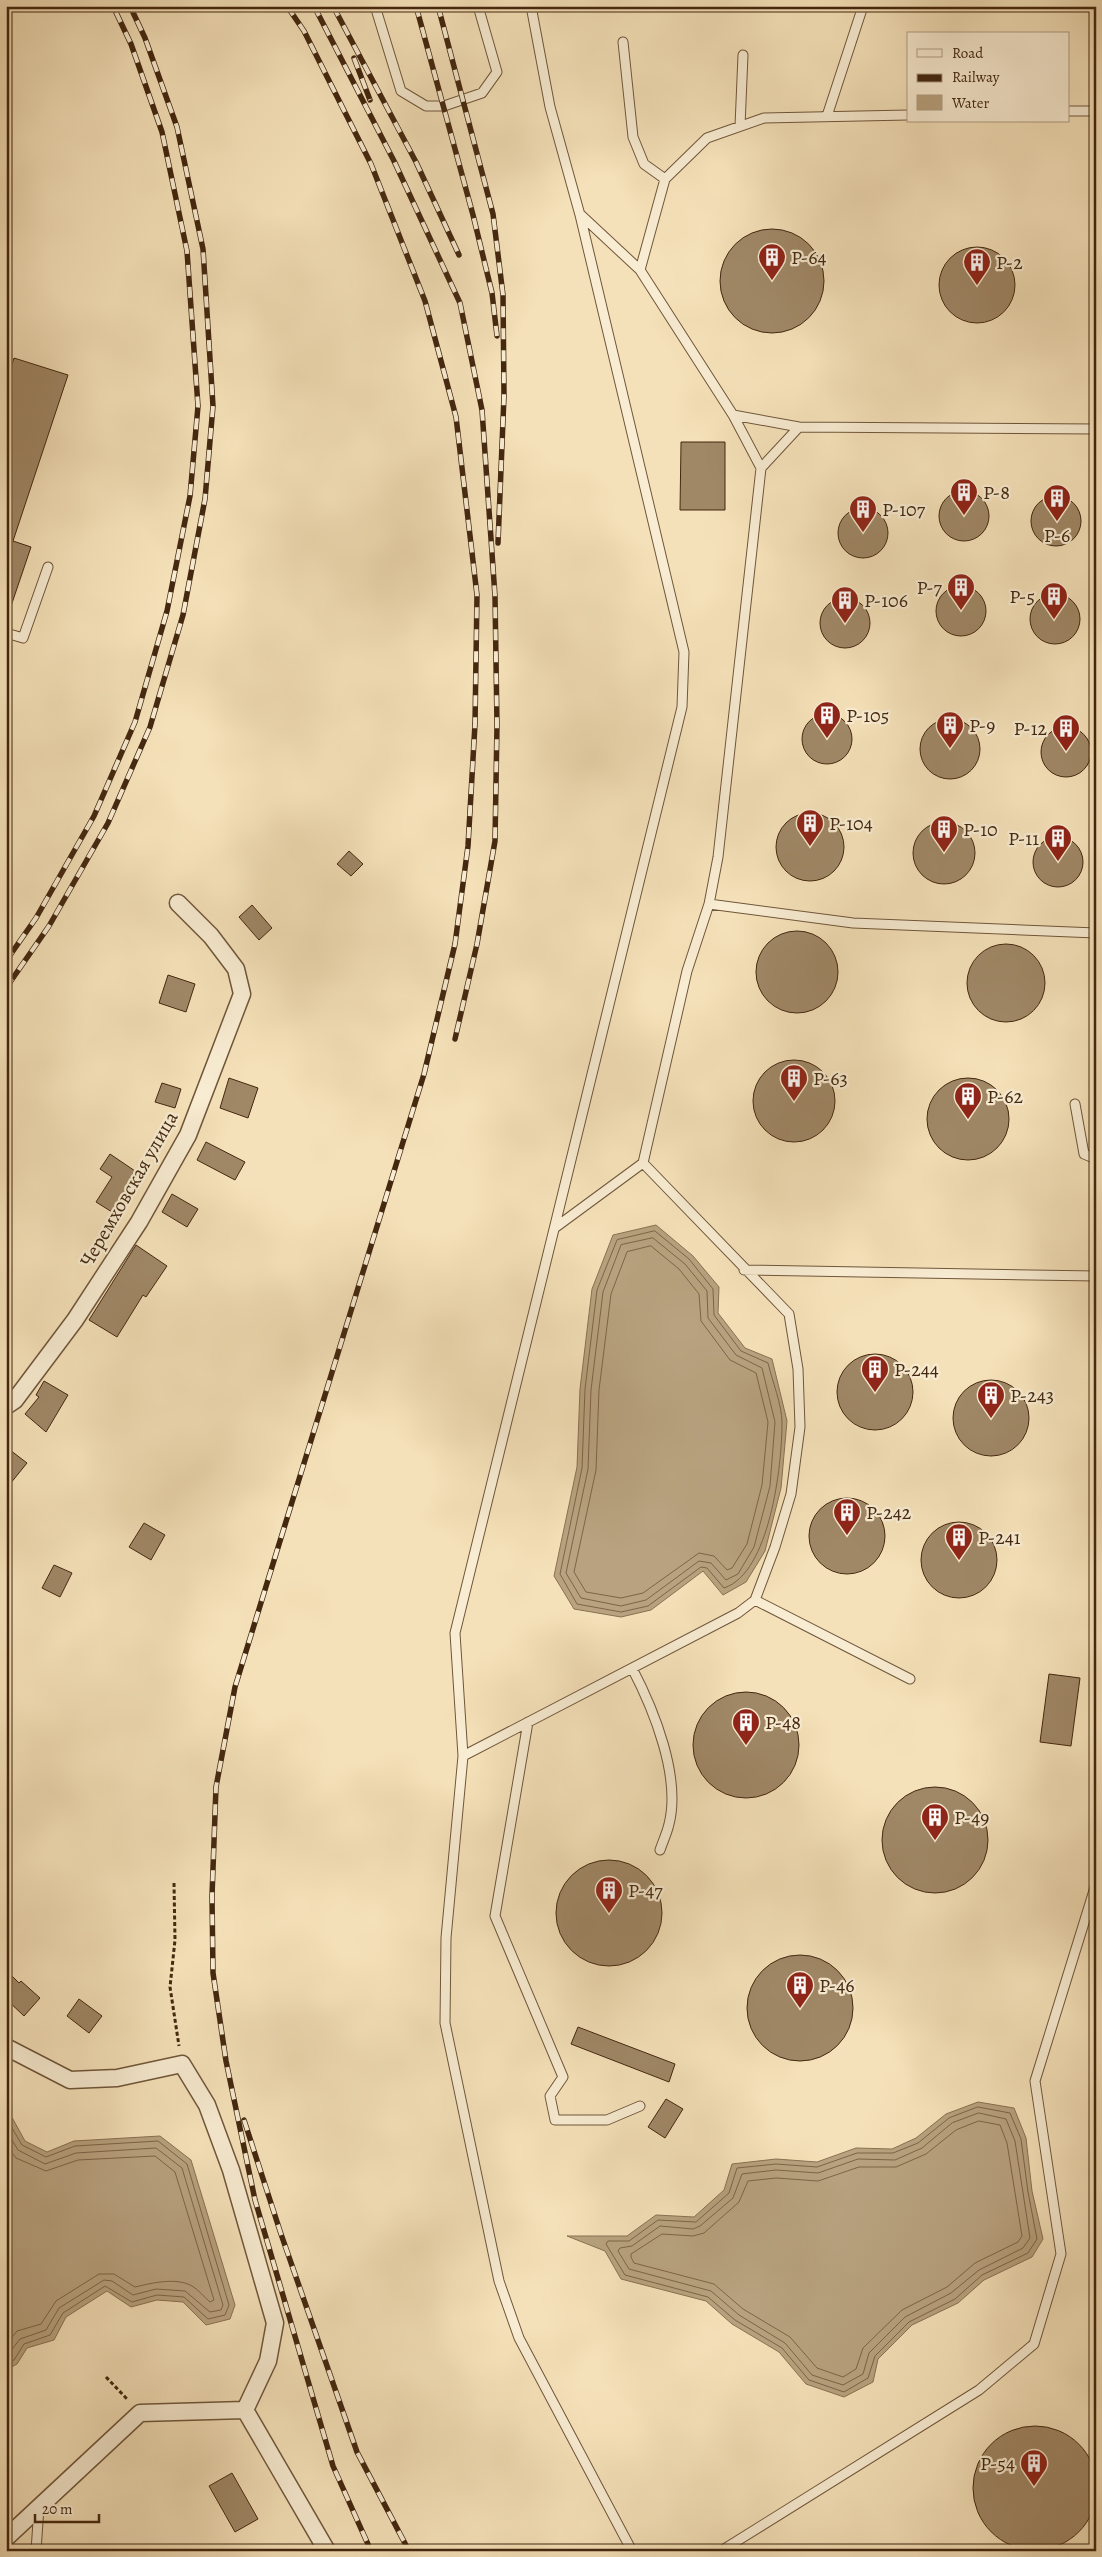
<svg xmlns="http://www.w3.org/2000/svg" width="1102" height="2557" font-family="Alegreya,serif">
	<rect width="100%" height="100%" fill="#f5e1b9"/>
	<filter id="stains"><feTurbulence type="fractalNoise" baseFrequency=".004" numOctaves="4"/><feColorMatrix values="0 0 0 0 .2 0 0 0 0 .09 0 0 0 0 .02 0 0 0 .5 -.17"/></filter>
	<radialGradient id="worn" r=".72"><stop offset=".6" stop-color="#630" stop-opacity="0"/><stop offset="1" stop-color="#630" stop-opacity=".3"/></radialGradient>
	<path fill="#b8a27f" stroke="#897152" d="M656,1225L693,1256L719,1287L718,1313L745,1348L772,1359L787,1421L781,1488L765,1551L746,1582L723,1595L703,1571L651,1610L621,1617L574,1609L554,1576L577,1467L580,1389L592,1289L613,1235Z
		M978,2102L1014,2108L1026,2138L1032,2191L1043,2239L1032,2257L984,2280L958,2303L912,2325L878,2359L873,2382L844,2397L806,2384L779,2352L732,2324L706,2301L621,2279L605,2251L567,2236H627L656,2215L694,2217L724,2190L732,2164L776,2159L817,2162L856,2148L892,2149L916,2138L946,2114Z
		M9,2112L25,2141L47,2152L74,2141L160,2136L191,2160L235,2305L230,2319L206,2325L183,2302L157,2300L131,2307L107,2291L66,2317L54,2340L27,2348L17,2364L6,2370V2113Z"/>
	<g fill="none" stroke-linecap="round" stroke-linejoin="round">
		<path stroke="#7e6447" stroke-width="1" d="M655,1231L689,1259L713,1289L714,1315L741,1351L768,1363C772,1381 782,1404 782,1423C782,1465 770,1573 724,1588L707,1568L701,1567L648,1606L621,1612L577,1604L560,1574L582,1468L585,1389L597,1290L617,1240Z
			M653,1238L685,1264L707,1291L708,1318L736,1355L762,1368L775,1422L770,1486L754,1547L738,1574L726,1580L711,1563L699,1561L646,1600L621,1606L581,1598L566,1573L588,1469L591,1390L603,1292L621,1245Z
			M651,1246L679,1269L699,1294L701,1321L730,1360L756,1373L768,1422L762,1485L747,1544L732,1568L727,1570L714,1556L699,1553L643,1593L621,1598L586,1592L574,1572L596,1470L599,1390L611,1294L627,1252Z
			M978,2107L1010,2113L1021,2139L1028,2192L1037,2239L1028,2253L982,2275L955,2299L909,2322L875,2356L868,2378L844,2392L809,2380L782,2348L735,2320L708,2297L625,2275L606,2244L608,2241H629L658,2220L696,2222L729,2193L737,2168L776,2164L817,2167L857,2153H893L918,2143L949,2118Z
			M979,2113L1006,2119L1015,2141L1030,2238L1023,2248L979,2270L951,2293L905,2317L869,2353L863,2374L843,2385L812,2375L785,2343L739,2315L711,2291L629,2269L618,2251L620,2248L632,2246L660,2226L693,2229L700,2226L733,2198L742,2174L776,2170L818,2173L858,2159L895,2160L922,2148L952,2123Z
			M6,2118L22,2145L46,2157L75,2146L158,2141L187,2164L229,2305L225,2315L208,2319L184,2297L157,2295L132,2302L105,2286L63,2313L50,2335L24,2344L14,2360L6,2364
			M979,2121L1000,2125L1007,2143L1022,2236L1018,2242L975,2263L947,2287L902,2310L863,2348L856,2369L843,2377L817,2368L790,2337L743,2309L714,2284L634,2263L631,2257V2254L662,2234L693,2236L704,2233L739,2202L748,2181L776,2178L818,2181L859,2167H896L926,2154L956,2130Z
			M6,2130L18,2150L45,2164L76,2153L156,2148L182,2168L223,2305L221,2310L210,2312L185,2291L156,2289L133,2295L112,2281L104,2280L59,2308L46,2330L20,2339L6,2357
			M6,2145L16,2158L46,2171L78,2160L155,2156L175,2172L214,2300L210,2302C204,2297 199,2290 192,2286C176,2277 152,2283 135,2287L114,2274H99L56,2301L41,2324L17,2331L6,2345"/>
	</g>
	<path fill="#a08867" stroke="#43270f" d="M720 281a52 52 0 1 1 104 0a52 52 0 1 1-104 0Z
		M939 285a38 38 0 1 1 76 0a38 38 0 1 1-76 0Z
		M14,358L68,375L13,541L31,547L9,612L6,611V383Z
		M681,442H725V510H680Z
		M939 516a25 25 0 1 1 50 0a25 25 0 1 1-50 0Z
		M1031 521a25 25 0 1 1 50 0a25 25 0 1 1-50 0Z
		M838 533a25 25 0 1 1 50 0a25 25 0 1 1-50 0Z
		M936 611a25 25 0 1 1 50 0a25 25 0 1 1-50 0Z
		M1030 619a25 25 0 1 1 50 0a25 25 0 1 1-50 0Z
		M820 623a25 25 0 1 1 50 0a25 25 0 1 1-50 0Z
		M802 739a25 25 0 1 1 50 0a25 25 0 1 1-50 0Z
		M920 749a30 30 0 1 1 60 0a30 30 0 1 1-60 0Z
		M1041 752a25 25 0 1 1 50 0a25 25 0 1 1-50 0Z
		M776 847a34 34 0 1 1 68 0a34 34 0 1 1-68 0Z
		M913 853a31 31 0 1 1 62 0a31 31 0 1 1-62 0Z
		M1033 862a25 25 0 1 1 50 0a25 25 0 1 1-50 0Z
		M349,851L363,864L351,876L337,864Z
		M252,905L272,928L259,940L239,917Z
		M756 972a41 41 0 1 1 82 0a41 41 0 1 1-82 0Z
		M967 983a39 39 0 1 1 78 0a39 39 0 1 1-78 0Z
		M168,975L195,984L186,1012L159,1003Z
		M753 1101a41 41 0 1 1 82 0a41 41 0 1 1-82 0Z
		M927 1119a41 41 0 1 1 82 0a41 41 0 1 1-82 0Z
		M229,1078L258,1088L248,1118L220,1108Z
		M162,1083L181,1089L175,1108L155,1102Z
		M206,1142L245,1162L235,1180L197,1160Z
		M110,1154L138,1173L112,1212L96,1202L112,1177L100,1169Z
		M172,1194L198,1209L187,1227L162,1212Z
		M136,1245L167,1266L146,1297L143,1295L117,1337L89,1320Z
		M837 1392a38 38 0 1 1 76 0a38 38 0 1 1-76 0Z
		M953 1418a38 38 0 1 1 76 0a38 38 0 1 1-76 0Z
		M44,1381L68,1395L46,1432L25,1414L39,1397L36,1395Z
		M6,1447L27,1463L6,1489Z
		M809 1536a38 38 0 1 1 76 0a38 38 0 1 1-76 0Z
		M921 1560a38 38 0 1 1 76 0a38 38 0 1 1-76 0Z
		M144,1523L165,1535L151,1560L129,1547Z
		M54,1565L72,1573L60,1597L42,1588Z
		M1049,1674L1080,1678L1071,1746L1040,1742Z
		M693 1745a53 53 0 1 1 106 0a53 53 0 1 1-106 0Z
		M882 1840a53 53 0 1 1 106 0a53 53 0 1 1-106 0Z
		M556 1913a53 53 0 1 1 106 0a53 53 0 1 1-106 0Z
		M747 2008a53 53 0 1 1 106 0a53 53 0 1 1-106 0Z
		M6,1970L19,1983L21,1981L40,1998L24,2016L6,1999Z
		M79,1999L102,2016L89,2033L67,2016Z
		M578,2027L675,2064L669,2082L571,2044Z
		M666,2099L683,2109L665,2138L648,2127Z
		M973 2488a62 62 0 1 1 124 0a62 62 0 1 1-124 0Z
		M232,2473L258,2519L235,2532L209,2486Z"/>
	<g fill="none" stroke-linecap="round" stroke-linejoin="round">
		<g stroke="#70563a" stroke-width="11">
			<path id="service" d="M375,6L401,91L426,106H444L482,93L497,72L478,6
				M531,6L550,107L580,215L684,652L682,707L455,1633L463,1756L446,1938L445,2023L499,2281L519,2338L632,2551
				M623,42L633,137L644,164L665,179
				M1068,111H1096
				M827,116L863,6
				M740,126L743,55
				M581,215L640,270L733,415L799,427L1096,429
				M640,270L665,179L707,138L764,118L908,115
				M761,468L799,427
				M6,633L23,638L48,567
				M709,904L718,857L761,468L733,415
				M1075,1104L1084,1154L1096,1159
				M556,1227L643,1163
				M744,1270L1096,1276
				M755,1600L910,1679
				M632,1668C654,1710 681,1777 669,1824C667,1833 663,1841 660,1850
				M528,1722L495,1916L563,2077L550,2096L555,2120H607L640,2106
				M463,1756L738,1613L755,1600L775,1547L791,1494L800,1427L798,1369L789,1314L643,1163L687,971L709,904L853,923L1096,933
				M36,2551L39,2507
				M721,2551L979,2390L1034,2344L1061,2254L1035,2081L1096,1884"/>
		</g>
		<g stroke="#70563a" stroke-width="19">
			<path id="minor" d="M6,1406L15,1400L75,1320L139,1222L188,1135L242,994L236,969L211,936L178,903
				M6,2047L70,2080L117,2078L182,2064L207,2105L231,2170L275,2323L268,2361L245,2410
				M6,2538L140,2413L245,2410L327,2551"/>
		</g>
		<path stroke="#43270f" stroke-width="3" stroke-dasharray="4 2.5" stroke-linecap="butt" d="M174,1883L175,1940L170,1987L179,2046
			M106,2377L128,2400"/>
		<use href="#service" stroke="#f8ecd2" stroke-width="9"/>
		<use href="#minor" stroke="#f8ecd2" stroke-width="16"/>
		<g stroke="#43270f" stroke-width="5.5">
			<path id="rail" d="M287,6L304,31L371,164L425,301L456,417L477,595L475,724L468,846L455,944L424,1074L235,1687L216,1787L212,1896L213,1973L226,2061L255,2200L333,2466L371,2551
				M314,6L394,161L460,303L482,410L495,596L497,725L495,841L477,944L455,1039
				M333,6L416,162L459,255
				M416,6L473,215L492,293L497,336
				M438,6L493,214L503,295L504,396L498,543
				M354,58L370,100
				M6,961L36,918L94,816L135,722L167,611L190,496L198,406L187,251L162,132L131,44L113,6
				M6,988L49,926L108,823L150,727L183,615L205,499L213,406L203,249L177,127L145,38L130,6
				M244,2120L281,2234L357,2452L409,2551"/>
		</g>
		<use href="#rail" stroke="#f8ecd2" stroke-width="4" stroke-dasharray="11" stroke-linecap="butt"/>
	</g>
	<defs>
		<g id="building-pin" transform="scale(1.4375)"><path d="M0 17L-7.5 6A9.5 9.5 0 1 1 7.5 6Z" fill="#8f2418" stroke="#f8ecd2"/><path d="M-4-6H4V6H1V3H-1V6H-4ZM-2.5-4.3h1.7v1.8h-1.7ZM.8-4.3h1.7v1.8H.8ZM-2.5-1h1.7V.8h-1.7ZM.8-1h1.7V.8H.8Z" fill="#fff"/></g>
	</defs>
	<g fill-rule="evenodd">
		<use href="#building-pin" x="772" y="257"/>
		<use href="#building-pin" x="977" y="262"/>
		<use href="#building-pin" x="964" y="492"/>
		<use href="#building-pin" x="1057" y="498"/>
		<use href="#building-pin" x="863" y="509"/>
		<use href="#building-pin" x="961" y="587"/>
		<use href="#building-pin" x="1054" y="596"/>
		<use href="#building-pin" x="845" y="600"/>
		<use href="#building-pin" x="827" y="715"/>
		<use href="#building-pin" x="950" y="725"/>
		<use href="#building-pin" x="1066" y="728"/>
		<use href="#building-pin" x="810" y="823"/>
		<use href="#building-pin" x="944" y="829"/>
		<use href="#building-pin" x="1058" y="838"/>
		<use href="#building-pin" x="794" y="1078"/>
		<use href="#building-pin" x="968" y="1096"/>
		<use href="#building-pin" x="875" y="1369"/>
		<use href="#building-pin" x="991" y="1395"/>
		<use href="#building-pin" x="847" y="1512"/>
		<use href="#building-pin" x="959" y="1537"/>
		<use href="#building-pin" x="746" y="1722"/>
		<use href="#building-pin" x="935" y="1817"/>
		<use href="#building-pin" x="609" y="1890"/>
		<use href="#building-pin" x="800" y="1985"/>
		<use href="#building-pin" x="1034" y="2463"/>
	</g>
	<g text-anchor="middle" dominant-baseline="central" stroke-width="4.5" stroke-linejoin="round" paint-order="stroke">
		<g font-size="20" fill="#43270f" stroke="#f8ecd2" text-anchor="start">
			<text x="791" y="257">Р-64</text>
			<text x="996" y="262">Р-2</text>
			<text x="983" y="492">Р-8</text>
			<text x="882" y="509">Р-107</text>
			<text x="1057" y="535" text-anchor="middle">Р-6</text>
			<text x="942" y="587" text-anchor="end">Р-7</text>
			<text x="1035" y="596" text-anchor="end">Р-5</text>
			<text x="864" y="600">Р-106</text>
			<text x="846" y="715">Р-105</text>
			<text x="969" y="725">Р-9</text>
			<text x="1047" y="728" text-anchor="end">Р-12</text>
			<text x="829" y="823">Р-104</text>
			<text x="963" y="829">Р-10</text>
			<text x="1039" y="838" text-anchor="end">Р-11</text>
			<text x="813" y="1078">Р-63</text>
			<text x="987" y="1096">Р-62</text>
			<text x="894" y="1369">Р-244</text>
			<text x="1010" y="1395">Р-243</text>
			<text x="866" y="1512">Р-242</text>
			<text x="978" y="1537">Р-241</text>
			<text x="765" y="1722">Р-48</text>
			<text x="954" y="1817">Р-49</text>
			<text x="628" y="1890">Р-47</text>
			<text x="819" y="1985">Р-46</text>
			<text x="1015" y="2463" text-anchor="end">Р-54</text>
		</g>
		<g font-size="20" fill="#43270f" stroke="#f8ecd2">
			<text transform="translate(129 1189) rotate(-60)">Черемховская улица</text>
		</g>
	</g>
	<rect width="1102" height="2557" fill="none" stroke="#f5e1b9" stroke-width="25"/>
	<rect x="8" y="8" width="1087" height="2542" fill="none" stroke="#43270f" stroke-width="2.5"/>
	<rect x="12" y="12" width="1077" height="2532" fill="none" stroke="#43270f"/>
	<rect x="907" y="32" width="162" height="90" fill="#f8ecd2" stroke="#b09d84"/>
	<rect x="917" y="49" width="25" height="8" fill="#f8ecd2" stroke="#b09d84"/>
	<text x="952" y="58" font-size="15" fill="#43270f">Road</text>
	<rect x="917" y="74" width="25" height="8" fill="#43270f" stroke="#b09d84"/>
	<text x="952" y="82" font-size="15" fill="#43270f">Railway</text>
	<rect x="917" y="95" width="25" height="15" fill="#b8a27f" stroke="#b09d84"/>
	<text x="952" y="108" font-size="15" fill="#43270f">Water</text>
	<path d="M35 2514v8h64v-8" fill="none" stroke="#43270f" stroke-width="2.5"/>
	<text x="42" y="2514" font-size="15" fill="#43270f" stroke="#f8ecd2" stroke-width="4" paint-order="stroke">20 m</text>
	<rect width="100%" height="100%" filter="url(#stains)"/>
	<rect width="100%" height="100%" fill="url(#worn)"/>
</svg>
